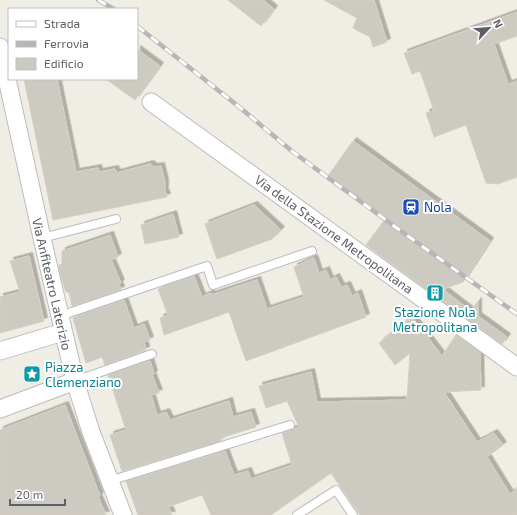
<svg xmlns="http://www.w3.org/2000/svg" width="517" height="515" font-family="'Exo 2',sans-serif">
	<defs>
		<filter id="shadow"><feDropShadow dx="3.5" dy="-3.5" stdDeviation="0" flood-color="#0004"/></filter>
	</defs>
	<rect width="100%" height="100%" fill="#f0ede4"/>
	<path fill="#cdcac2" stroke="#d5cfc1" filter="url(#shadow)" d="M228,0H263L274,9L261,26Z
		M324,0H374L387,42L373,47L370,37L353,28L357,18Z
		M517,12V36L494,44L508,84L517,81V177L498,184L486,183L466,125L434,137L426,113L434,111L420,71L412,74L404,53Z
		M137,49L160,66L135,100L106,79H137Z
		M24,79H57L76,172L98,168L99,172L115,169L117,173L150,164L154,167L161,166L165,183V189H164L167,197L53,220Z
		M353,141L490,241L463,282L432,293L366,245L386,218L328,176Z
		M254,205L281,230L272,239L217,259L205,224Z
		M173,214L179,237L145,244L141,225Z
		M110,235L118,257L111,260L121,283L119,284L121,290L72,306L69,292H66L63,283L60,273L59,265L62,264V251Z
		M29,256L44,321L0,333V297L20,292L10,261Z
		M314,258L319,273L326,270L330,280L336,277L341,287L347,285L352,296L358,293L366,317L246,361L229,312L164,335L160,318L168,315L158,289L194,276L202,297L211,293V295L257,280L267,309L304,297L294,267Z
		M445,291L471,311L478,301V316L507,337L502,344L437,297Z
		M124,300L134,328L144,324L150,340L144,342L146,350L105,365L102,357L86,363L73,318L75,317Z
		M412,317L442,356L456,335L480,352L481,390L444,392L477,442L494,433L503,445L487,457L510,494L517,489V515H360L331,473L271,515H211L202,495L168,507L172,515H138L126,481L225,451L234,475L248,471L251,479L292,465L282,433L299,427L287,401L266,408L259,386L311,372L317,402L407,400L410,353L395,365L379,343Z
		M150,361L154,374L152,375L159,393L151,395L157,415L166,412L170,420L229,401L233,417L251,412L256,427L220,438L221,441L122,471L110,435L126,430L108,375Z
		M65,405L100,496L98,497L106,515H0V430Z"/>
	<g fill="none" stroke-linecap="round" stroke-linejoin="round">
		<g stroke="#b9bcc1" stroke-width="10">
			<path id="service" d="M42,238L116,219
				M60,316L207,266L213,285L312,251
				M75,381L152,354
				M109,481L290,425
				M297,515L336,490L353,515"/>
		</g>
		<g stroke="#b9bcc1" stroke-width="19">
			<path id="minor" d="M0,47L42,238L75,381L91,432L123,515
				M151,102L517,367
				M0,351L63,332
				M0,409L75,381"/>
		</g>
		<use href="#service" stroke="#fff" stroke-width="8"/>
		<use href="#minor" stroke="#fff" stroke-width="17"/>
		<g stroke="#b5b6b7" stroke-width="4.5">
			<path id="rail" d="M98,0L114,9
				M137,26L238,106L293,152L394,226L517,314"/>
		</g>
		<use href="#rail" stroke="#fff" stroke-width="3" stroke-dasharray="9" stroke-linecap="butt"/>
	</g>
	<defs>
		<g id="station-square" transform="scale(0.9)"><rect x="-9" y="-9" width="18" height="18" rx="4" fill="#1a4fb4" stroke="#fff"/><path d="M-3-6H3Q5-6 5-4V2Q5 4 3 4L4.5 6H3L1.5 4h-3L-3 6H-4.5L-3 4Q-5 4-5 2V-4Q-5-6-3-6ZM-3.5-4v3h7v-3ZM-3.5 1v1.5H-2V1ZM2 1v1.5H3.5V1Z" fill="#fff"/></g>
		<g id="building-square" transform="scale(0.9)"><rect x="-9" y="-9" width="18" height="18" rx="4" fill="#0f9aa8" stroke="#fff"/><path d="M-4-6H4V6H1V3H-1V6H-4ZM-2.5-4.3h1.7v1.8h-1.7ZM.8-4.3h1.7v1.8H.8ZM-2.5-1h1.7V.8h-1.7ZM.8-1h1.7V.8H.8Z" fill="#fff"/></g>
		<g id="sight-square" transform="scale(0.9)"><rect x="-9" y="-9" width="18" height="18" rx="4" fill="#0f9aa8" stroke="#fff"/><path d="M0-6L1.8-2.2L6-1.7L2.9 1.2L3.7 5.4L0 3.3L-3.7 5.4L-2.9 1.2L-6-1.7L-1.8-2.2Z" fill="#fff"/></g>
	</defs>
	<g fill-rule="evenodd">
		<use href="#station-square" x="411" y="207"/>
		<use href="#building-square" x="435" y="293"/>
		<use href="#sight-square" x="32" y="374"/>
	</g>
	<g text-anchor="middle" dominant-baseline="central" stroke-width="4" stroke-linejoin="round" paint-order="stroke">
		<g font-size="13" fill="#164399" stroke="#fff" text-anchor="start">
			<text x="424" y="207">Nola</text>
		</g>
		<g font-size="13" fill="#5c6066" stroke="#fff">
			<text transform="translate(334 234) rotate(36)">Via della Stazione Metropolitana</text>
			<text transform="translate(52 284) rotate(77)">Via Anfiteatro Laterizio</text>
		</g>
		<g font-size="13" fill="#0d838f" stroke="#fff">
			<text x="435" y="312">Stazione Nola<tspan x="435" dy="15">Metropolitana</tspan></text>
			<text x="45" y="367" text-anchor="start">Piazza<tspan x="45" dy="15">Clemenziano</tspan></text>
		</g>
	</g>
	<rect x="8" y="8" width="130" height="72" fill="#ffffff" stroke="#bebfc2"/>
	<rect x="16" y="21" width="20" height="6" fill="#ffffff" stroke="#bebfc2"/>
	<text x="44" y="28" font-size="12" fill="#5c6066">Strada</text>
	<rect x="16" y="41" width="20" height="6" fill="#b5b6b7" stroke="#bebfc2"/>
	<text x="44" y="48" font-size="12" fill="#5c6066">Ferrovia</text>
	<rect x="16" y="58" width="20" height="12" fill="#cdcac2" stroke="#bebfc2"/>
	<text x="44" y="68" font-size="12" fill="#5c6066">Edificio</text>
	<g transform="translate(489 28) rotate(64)" stroke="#ffffff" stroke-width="3" paint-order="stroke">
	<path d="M0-3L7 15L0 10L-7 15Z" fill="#5c6066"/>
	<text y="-6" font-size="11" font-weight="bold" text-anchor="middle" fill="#5c6066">N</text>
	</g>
	<path d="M10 499v6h55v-6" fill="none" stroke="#5c6066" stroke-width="2"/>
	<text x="16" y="499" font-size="12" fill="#5c6066" stroke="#ffffff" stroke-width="3" paint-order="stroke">20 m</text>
</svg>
